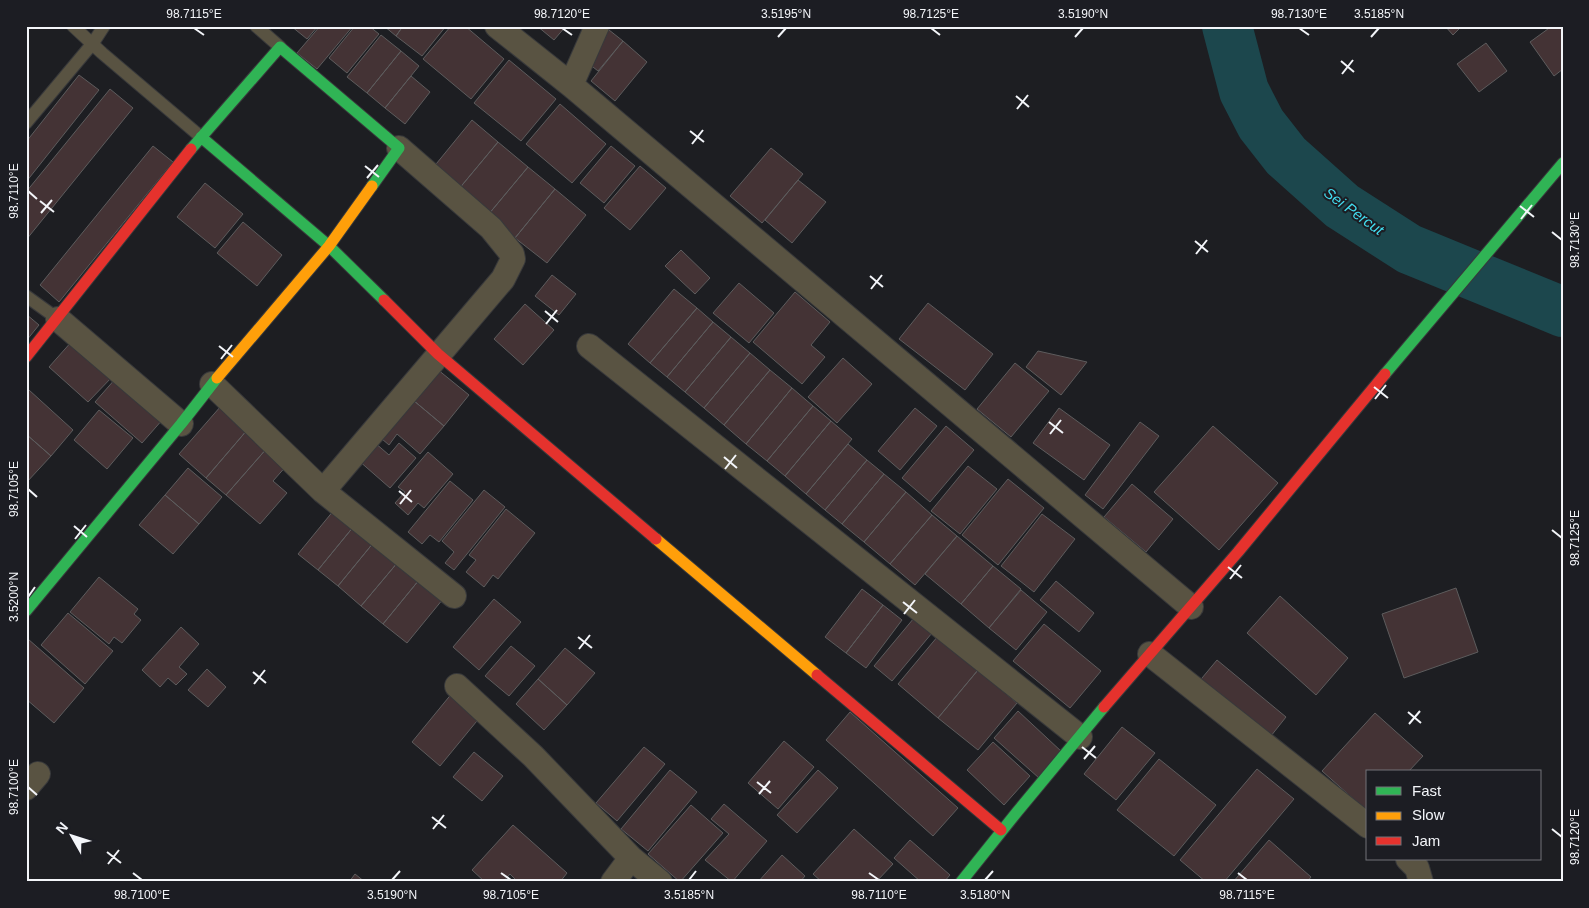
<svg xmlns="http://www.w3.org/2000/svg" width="1589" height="908" font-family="Helvetica,sans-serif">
	<rect width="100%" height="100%" fill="#1d1e22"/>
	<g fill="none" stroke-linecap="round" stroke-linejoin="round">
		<path stroke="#1c474d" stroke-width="50" d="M1227,26L1244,91L1261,124L1286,156L1342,206L1409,249L1563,312"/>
	</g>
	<path fill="#443335" stroke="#5d5c5d" d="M291,26H318L307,39Z
		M320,26H353L317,69L297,53Z
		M355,26H369L379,34L347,73L329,58Z
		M384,26H403L396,36Z
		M403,26H446L422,56L396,36Z
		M451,26H465L504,59L471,99L423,59Z
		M537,26H566L554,40Z
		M604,26L623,41L598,71L583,59Z
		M1445,26H1462L1453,35Z
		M1552,26H1563V69L1554,76L1530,42Z
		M381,35L401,51L367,93L347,77Z
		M623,41L647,62L615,101L591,81Z
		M1486,43L1507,71L1479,92L1457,64Z
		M401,51L419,66L385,108L367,93Z
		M509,60L556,99L521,141L474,103Z
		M79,75L99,90L26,182V142Z
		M411,76L430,92L405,124L385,108Z
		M110,89L133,108L26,240V192Z
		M560,104L606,144L572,183L526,144Z
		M472,120L498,142L458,190L432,169Z
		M498,142L528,167L488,215L458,190Z
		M153,146L173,162L59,302L40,285Z
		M611,146L635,166L604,203L580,183Z
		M771,148L803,174L762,223L730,196Z
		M640,166L666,188L630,230L604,208Z
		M528,167L555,189L515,238L488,215Z
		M798,180L826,202L792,243L765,220Z
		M205,183L243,214L215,248L177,217Z
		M555,189L586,215L547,263L515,238Z
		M243,222L282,255L257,286L217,253Z
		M681,250L710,278L695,294L665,266Z
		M552,275L576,294L559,315L535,296Z
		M739,283L774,313L749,343L713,313Z
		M674,289L697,308L650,363L628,344Z
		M795,292L830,322L811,345L825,357L802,384L753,342Z
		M928,303L993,354L965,390L899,339Z
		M525,304L554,330L523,365L494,339Z
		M697,308L713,322L667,377L650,363Z
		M26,314L39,325L26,341Z
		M713,322L731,337L685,392L667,377Z
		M731,337L750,353L704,408L685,392Z
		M73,340L113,376L88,402L49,367Z
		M1038,351L1087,362L1061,395L1026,367Z
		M750,353L770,370L724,425L704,408Z
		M843,358L872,384L837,423L808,397Z
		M1015,363L1049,391L1011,437L977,409Z
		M432,365L469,395L444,426L407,395Z
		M770,370L792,388L746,444L724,425Z
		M116,378L163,419L142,443L95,402Z
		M792,388L813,406L767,461L746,444Z
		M29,390L73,430L51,456L26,434V393Z
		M407,395L444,426L420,454L397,434L389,445L375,433Z
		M221,406L248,429L206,478L179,454Z
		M813,406L831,421L785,476L767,461Z
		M915,408L937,426L900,470L878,451Z
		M1059,408L1110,445L1084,480L1033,443Z
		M99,410L133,438L107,469L74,440Z
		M831,421L852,439L806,494L785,476Z
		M1140,422L1159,436L1103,509L1085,495Z
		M946,426L974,450L930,502L902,478Z
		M1213,426L1278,483L1219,550L1154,492Z
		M248,429L268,447L226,495L206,478Z
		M26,434L51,456L26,483Z
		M374,442L389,455L399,443L416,458L390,488L358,460Z
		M848,444L867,460L825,510L806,494Z
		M268,447L288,464L273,481L287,493L260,524L226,495Z
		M428,452L453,474L424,508L418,503L408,515L395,503L405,492L398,487Z
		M867,460L884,474L842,524L825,510Z
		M968,466L997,489L960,534L931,511Z
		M188,468L222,497L199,524L165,495Z
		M884,474L906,492L864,542L842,524Z
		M1008,479L1044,508L998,565L962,535Z
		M450,481L473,500L439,542L430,535L422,544L408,532Z
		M1132,484L1173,519L1146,552L1104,517Z
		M484,490L505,507L454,570L445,563L454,552L442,541Z
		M906,492L932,515L890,564L864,542Z
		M165,495L199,524L173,554L139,525Z
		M506,509L535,533L498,579L493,575L484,587L466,572L476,560L469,555Z
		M334,510L354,526L318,570L298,554Z
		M1042,514L1075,539L1034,592L1001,566Z
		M932,515L957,536L915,585L890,564Z
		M354,526L374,542L338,586L318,570Z
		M957,536L993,566L961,604L925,574Z
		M374,542L398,562L361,606L338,586Z
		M398,562L419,580L383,624L361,606Z
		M993,566L1021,589L989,628L961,604Z
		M99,577L138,609L134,614L141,620L122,643L114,637L109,644L70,612Z
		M419,580L443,599L407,643L383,624Z
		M1056,581L1094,613L1079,632L1040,600Z
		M1456,588L1478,652L1404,678L1382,614Z
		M862,589L883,605L846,653L825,637Z
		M1021,590L1047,612L1016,650L989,628Z
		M1280,596L1348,658L1316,695L1247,633Z
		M494,599L521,622L479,670L453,647Z
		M883,605L902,620L866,668L846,653Z
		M919,612L937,627L892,681L874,666Z
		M68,613L113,651L85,684L41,645Z
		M1044,624L1101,671L1070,708L1013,661Z
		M181,627L199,644L179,667L187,674L176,685L168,678L160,687L142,670Z
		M938,636L978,670L938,718L898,684Z
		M28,639L84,688L54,723L26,699V641Z
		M511,646L535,666L509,696L485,676Z
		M565,648L595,673L567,705L538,679Z
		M1217,660L1286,717L1267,741L1197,684Z
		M207,669L226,687L208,707L188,690Z
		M978,670L1017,703L978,750L938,718Z
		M538,679L567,705L544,730L516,704Z
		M453,692L481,716L440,766L412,742Z
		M1018,711L1062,752L1039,778L994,738Z
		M850,712L958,808L933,836L826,740Z
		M1375,713L1423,756L1408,772H1368V812L1322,771Z
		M1122,727L1155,753L1116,800L1084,774Z
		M784,741L814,767L778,809L748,783Z
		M993,742L1030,776L1004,805L967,770Z
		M644,747L665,764L617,821L596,803Z
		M474,752L503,776L482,801L453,777Z
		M1159,759L1216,805L1174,856L1117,810Z
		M1257,769L1294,799L1224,882H1206L1180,860Z
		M670,770L697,792L648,851L621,829Z
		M818,770L838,788L797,833L777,815Z
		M724,804L767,841L732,882L705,860L729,834L711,819Z
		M691,805L723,833L680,882L648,854Z
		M513,825L567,873L560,882H518L510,874L503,882H485L472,870Z
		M854,829L893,864L876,882H822L813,874Z
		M910,840L950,875L944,882H921L894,858Z
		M1269,840L1311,877L1307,882H1233Z
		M782,855L805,876L800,882H758Z
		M355,874L365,882H349Z"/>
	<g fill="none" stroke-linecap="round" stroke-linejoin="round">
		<g stroke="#38393b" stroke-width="14">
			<path id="lane" d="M73,26L102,53L201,137
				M256,26L280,47
				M26,123L93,43L104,26
				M26,296L58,319"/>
		</g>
		<g stroke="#38393b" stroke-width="26">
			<path id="street" d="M497,26L571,85L1191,607
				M571,85L597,26
				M58,319L181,424
				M589,346L1080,737
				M212,384L323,491L454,596
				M323,491L503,279L513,259L512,254L491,228L399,148
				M1150,654L1368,826
				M457,686L533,756L631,858L660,882
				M26,788L38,774
				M1408,859L1417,868L1421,882
				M613,882L631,858"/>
		</g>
		<g stroke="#38393b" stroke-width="13">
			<path id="fast" d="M201,137L329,246L384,300
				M191,149L280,47L399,148L372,186
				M1385,374L1563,163
				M26,611L181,424L217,378
				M961,882L1017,812L1104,707"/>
		</g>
		<g stroke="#38393b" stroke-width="13">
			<path id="slow" d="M217,378L329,246L372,186
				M656,539L817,675"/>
		</g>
		<g stroke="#38393b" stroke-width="13">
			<path id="jam" d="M384,300L438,354L656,539
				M26,357L191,149
				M817,675L1001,830
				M1104,707L1238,552L1385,374"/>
		</g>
		<use href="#lane" stroke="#595342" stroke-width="12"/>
		<use href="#street" stroke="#595342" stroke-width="24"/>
		<use href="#fast" stroke="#30b455" stroke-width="11"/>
		<use href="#slow" stroke="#ff9f0a" stroke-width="11"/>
		<use href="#jam" stroke="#e5322d" stroke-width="11"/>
	</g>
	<path fill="none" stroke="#f3f5f9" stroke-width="2" d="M194,28L204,35M562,28L572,35M931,28L940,35M1299,28L1309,35M778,37L786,28M1075,37L1083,28M1371,37L1379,28M1341,61L1354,72M1342,74L1353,60M1016,96L1029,107M1017,109L1028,95M690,131L704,142M692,144L703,130M365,166L379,177M367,178L378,165M28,191L37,199M40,201L54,212M1520,206L1534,217M41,213L52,200M1521,219L1532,205M1552,232L1562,240M1195,241L1208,252M1196,254L1207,240M870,276L883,287M871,289L882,275M545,311L558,322M546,324L557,310M219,346L233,357M221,359L232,345M1374,387L1388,398M1375,399L1386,385M1049,422L1063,433M1050,434L1061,420M724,457L737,468M725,469L736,455M28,489L37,497M399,491L412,502M400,504L411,490M74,526L87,537M1552,530L1562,538M75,539L86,525M1228,567L1242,578M1230,579L1241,565M28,597L35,587M903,602L917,613M904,614L915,600M578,637L592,648M579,649L590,635M253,672L266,683M254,684L265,670M1408,712L1421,723M1409,724L1420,711M1082,747L1096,758M1084,759L1095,746M757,782L771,793M28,787L37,795M759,794L770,781M432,817L446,828M433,829L444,815M1552,829L1562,837M107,852L121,863M108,864L119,850M133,873L142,880M501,873L511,880M869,873L879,880M1238,873L1247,880M392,880L400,871M689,880L696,871M985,880L993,871"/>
	<g text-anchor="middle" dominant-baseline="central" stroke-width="4" stroke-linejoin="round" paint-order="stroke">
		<g font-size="15" font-style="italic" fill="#42ddef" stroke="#1c1d23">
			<text transform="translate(1354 211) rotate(36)">Sei Percut</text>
		</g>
	</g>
	<rect width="1589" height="908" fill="none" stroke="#1c1d23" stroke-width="55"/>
	<rect x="1366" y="770" width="175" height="90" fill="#1c1d23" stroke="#727379"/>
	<rect x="1376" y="787" width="25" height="8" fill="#30b455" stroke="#727379"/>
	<text x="1412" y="796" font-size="15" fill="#f3f5f9">Fast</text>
	<rect x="1376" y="812" width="25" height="8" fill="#ff9f0a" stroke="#727379"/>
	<text x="1412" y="820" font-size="15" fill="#f3f5f9">Slow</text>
	<rect x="1376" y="837" width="25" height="8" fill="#e5322d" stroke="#727379"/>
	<text x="1412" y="846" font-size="15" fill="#f3f5f9">Jam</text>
	<g transform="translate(72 836) rotate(309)" stroke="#1c1d23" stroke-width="4" paint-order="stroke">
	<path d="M0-4L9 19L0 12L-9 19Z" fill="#f3f5f9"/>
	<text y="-8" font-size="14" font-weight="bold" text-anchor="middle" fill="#f3f5f9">N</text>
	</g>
	<rect x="28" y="28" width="1534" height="852" fill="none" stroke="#f3f5f9" stroke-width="2"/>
	<g font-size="12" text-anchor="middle" fill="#f3f5f9">
		<text x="194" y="18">98.7115°E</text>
		<text x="562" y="18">98.7120°E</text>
		<text x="786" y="18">3.5195°N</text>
		<text x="931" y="18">98.7125°E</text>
		<text x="1083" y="18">3.5190°N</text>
		<text x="1299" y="18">98.7130°E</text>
		<text x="1379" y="18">3.5185°N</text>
		<text transform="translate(14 191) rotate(-90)" y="4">98.7110°E</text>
		<text transform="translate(1575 240) rotate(-90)" y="4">98.7130°E</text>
		<text transform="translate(14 489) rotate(-90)" y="4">98.7105°E</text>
		<text transform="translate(1575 538) rotate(-90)" y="4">98.7125°E</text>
		<text transform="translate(14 597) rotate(-90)" y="4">3.5200°N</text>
		<text transform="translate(14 787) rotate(-90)" y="4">98.7100°E</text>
		<text transform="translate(1575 837) rotate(-90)" y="4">98.7120°E</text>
		<text x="142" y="899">98.7100°E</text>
		<text x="392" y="899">3.5190°N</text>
		<text x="511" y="899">98.7105°E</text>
		<text x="689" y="899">3.5185°N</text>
		<text x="879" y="899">98.7110°E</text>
		<text x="985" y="899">3.5180°N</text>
		<text x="1247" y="899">98.7115°E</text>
	</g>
</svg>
